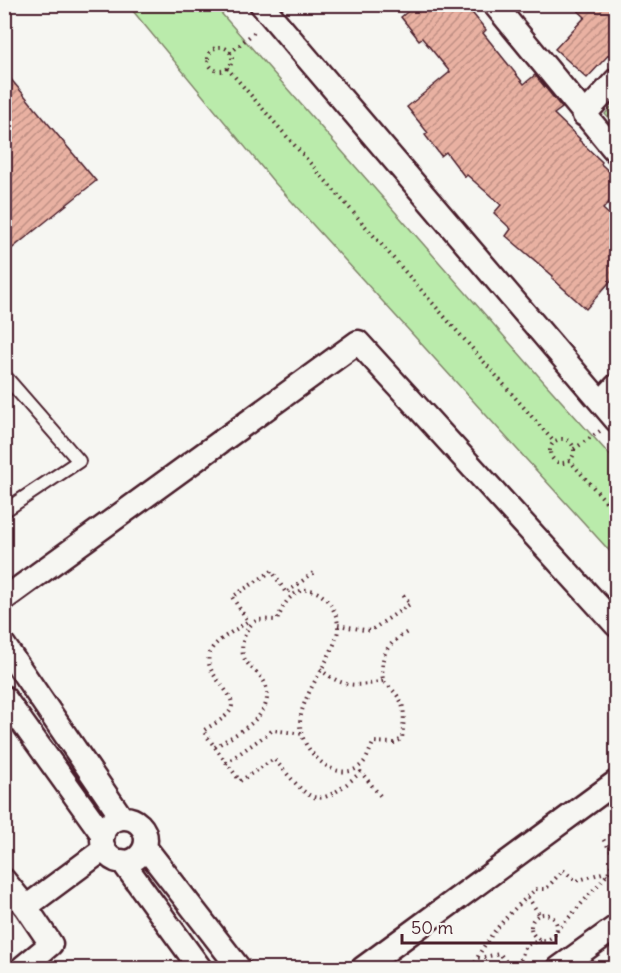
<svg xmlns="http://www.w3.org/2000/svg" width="621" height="973" font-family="Delius,sans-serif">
	<defs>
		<pattern id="building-hatch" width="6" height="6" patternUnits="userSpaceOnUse" patternTransform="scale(1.5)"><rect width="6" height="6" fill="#e9b1a2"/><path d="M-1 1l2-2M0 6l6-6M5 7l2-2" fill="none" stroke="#bf8f84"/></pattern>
	</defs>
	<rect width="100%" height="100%" fill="#f6f6f2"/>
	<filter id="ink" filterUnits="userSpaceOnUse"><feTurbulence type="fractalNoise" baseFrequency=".0167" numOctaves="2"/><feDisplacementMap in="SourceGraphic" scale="12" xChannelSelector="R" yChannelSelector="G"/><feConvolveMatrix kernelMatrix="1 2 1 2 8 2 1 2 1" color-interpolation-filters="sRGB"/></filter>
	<g filter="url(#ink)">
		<path fill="#baebab" stroke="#82856b" stroke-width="1.5" d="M128,5H214L544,382L616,462V558L274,182Z
			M616,102V127L605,114Z"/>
		<path fill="url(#building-hatch)" stroke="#4a1f2b" stroke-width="1.5" d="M417,4H465L486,30L483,33L524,84L535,75L562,108L554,114L580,139L579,140L602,162L601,164L616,178V195L603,209L616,221V245L609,254L616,261V275L586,309L552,278L553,276L506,236L511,229L494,213L501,205L467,175L465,177L446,152L441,156L425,135L428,133L407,107L450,72L422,38L419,40L401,17Z
			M571,4H616V47L587,78L555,49L585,17Z
			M4,71L96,181L4,255Z"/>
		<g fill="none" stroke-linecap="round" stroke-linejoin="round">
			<g stroke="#4a1f2b" stroke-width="16">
				<path id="lane" d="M4,375L79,461L4,511"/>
			</g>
			<g stroke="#4a1f2b" stroke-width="27">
				<path id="street" d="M261,4L616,420
					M494,4L616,152
					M584,115L616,80
					M601,402L616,386
					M4,599L358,342L616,625
					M4,645L122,818
					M4,697L103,835
					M102 840a22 22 0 1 1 44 0a22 22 0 1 1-44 0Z
					M145,847L239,968
					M122,861L200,968
					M4,880L26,907L51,944L23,967L24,968
					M26,907L104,849
					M363,968L616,782
					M559,968L616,927"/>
			</g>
			<path stroke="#4a1f2b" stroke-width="4" stroke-dasharray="1.5 4.5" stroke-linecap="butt" d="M208 59a12 12 0 1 1 24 0a12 12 0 1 1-24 0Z
				M230,53L257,30
				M227,68L554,442
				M550 451a12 12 0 1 1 24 0a12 12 0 1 1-24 0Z
				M574,449L600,431
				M569,460L616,513
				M313,573L286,593L272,571L232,597L248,621C239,628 220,638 213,647C194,672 242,693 230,711C225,719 211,725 203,731L240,781L274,759C312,801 313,814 361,772L382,798
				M338,625L370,631L410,604L403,595
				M320,669C342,688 357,687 383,681
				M215,747C232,736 265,721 267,698C269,673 248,672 243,655C240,644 246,624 258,620C264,619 271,620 277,620C281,612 284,603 291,597C312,577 336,603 338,625C340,651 301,691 300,723C299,750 339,789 363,763C368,758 370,748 374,742L394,743L402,739C405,708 407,702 383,681C380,653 386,645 409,631
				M226,763L273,730L302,734
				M528,897L539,914
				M531 927a13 13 0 1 1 26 0a13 13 0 1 1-26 0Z
				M557,931L607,875L615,857L601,836
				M478,958L500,954L508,964L515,963L521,959C526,942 526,945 543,940
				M473,968C484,938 512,910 536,889H546L563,870L576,881L602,873L607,875"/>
			<use href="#lane" stroke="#f6f6f2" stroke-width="12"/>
			<use href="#street" stroke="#f6f6f2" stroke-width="22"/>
		</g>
	</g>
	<rect width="621" height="973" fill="none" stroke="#f6f6f2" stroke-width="24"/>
	<rect x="12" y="12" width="597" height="949" fill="none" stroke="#4a1f2b" stroke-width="2" filter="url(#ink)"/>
	<path d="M402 934v9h154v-9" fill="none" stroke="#4a1f2b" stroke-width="3"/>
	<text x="411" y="934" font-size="18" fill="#4a1f2b" stroke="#f6f6f2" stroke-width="4.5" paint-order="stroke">50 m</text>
</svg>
